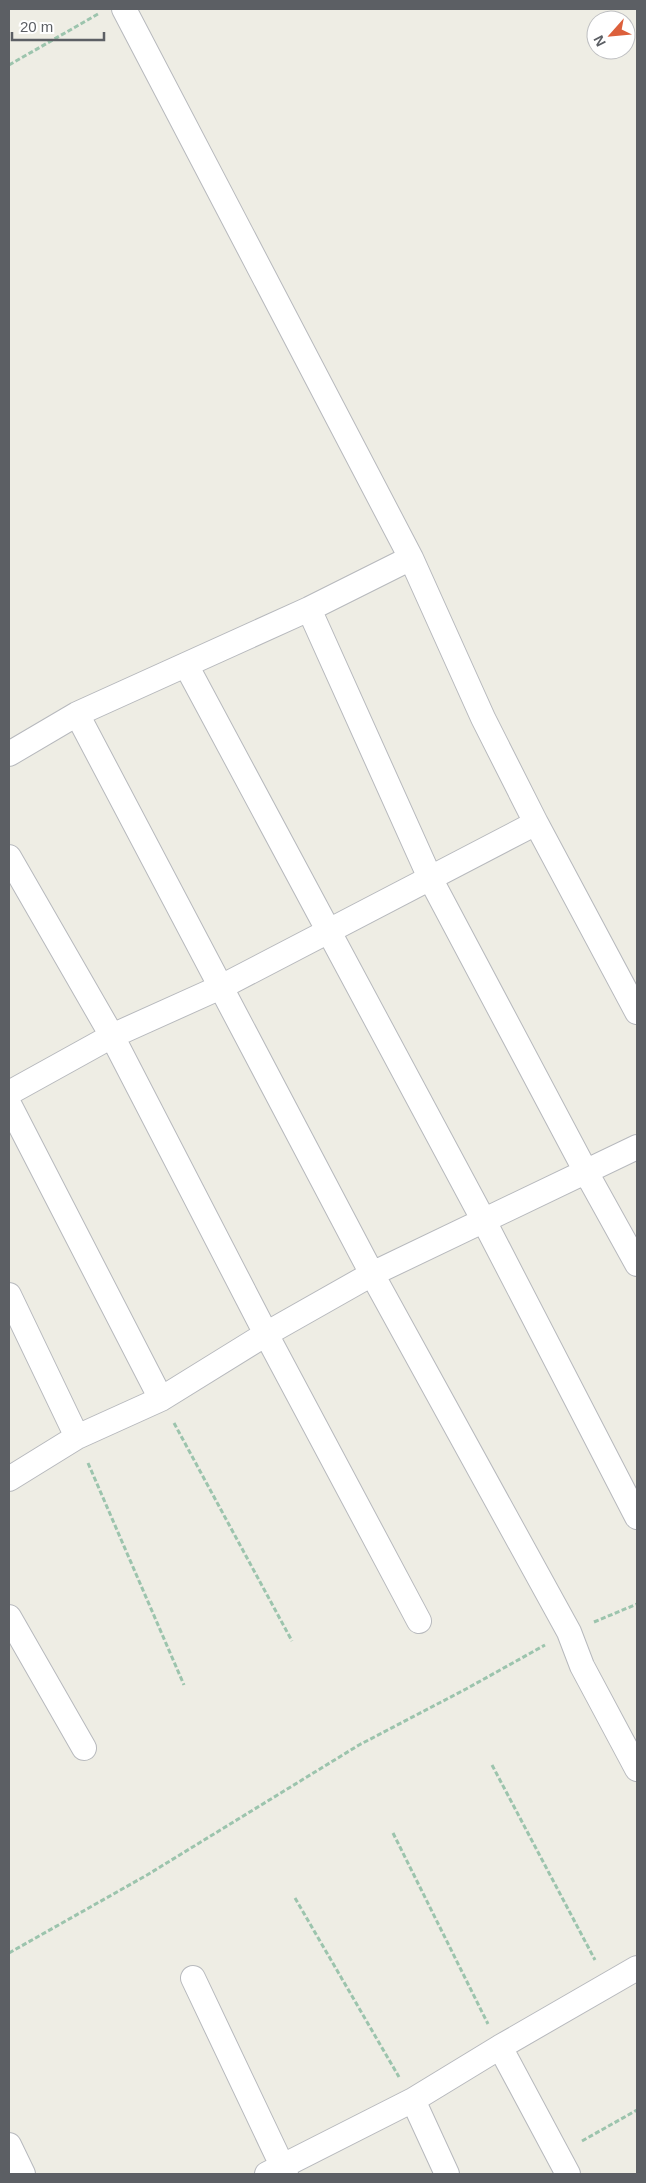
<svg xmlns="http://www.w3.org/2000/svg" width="646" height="2183" font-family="Arial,sans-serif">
	<rect width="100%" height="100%" fill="#eeede4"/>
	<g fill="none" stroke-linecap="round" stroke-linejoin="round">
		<g stroke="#b7b9bd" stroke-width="26">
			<path id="street" d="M124,9L411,558L483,718L536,823L637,1012
				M309,609L430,878L586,1172L637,1264
				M186,665L484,1221L637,1517
				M77,714L372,1274L569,1632L582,1666L637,1769
				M9,754L77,714L309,609L411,558
				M9,857L112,1036L266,1334L419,1621
				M9,1093L112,1036L223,986L536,823
				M9,1104L161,1399
				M9,1295L77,1437
				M9,1479L77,1437L161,1399L266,1334L372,1274L637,1147
				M9,1617L84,1748
				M193,1978L286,2174
				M500,2047L568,2174
				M413,2100L447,2174
				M9,2145L23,2174
				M267,2174L413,2100L500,2047L637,1968"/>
		</g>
		<path stroke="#9cc4ad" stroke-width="3" stroke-dasharray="5 2.5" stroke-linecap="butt" d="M9,65L98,14
			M174,1423L292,1641
			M88,1463L184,1685
			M594,1622L637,1604
			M492,1765L595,1960
			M393,1833L488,2024
			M295,1898L399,2077
			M9,1953L147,1875L359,1745L466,1689L545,1645
			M582,2141L637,2110"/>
		<use href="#street" stroke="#fff" stroke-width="24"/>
	</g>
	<rect width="646" height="2183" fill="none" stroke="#5c5f64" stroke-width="20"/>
	<g transform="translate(611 35) rotate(243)"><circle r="24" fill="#ffffff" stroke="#bebfc1"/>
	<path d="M0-4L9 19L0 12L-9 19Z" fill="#dc603c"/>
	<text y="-8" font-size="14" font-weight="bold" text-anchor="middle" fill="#5c5f64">N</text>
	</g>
	<path d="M12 32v8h92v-8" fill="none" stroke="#5c5f64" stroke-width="2.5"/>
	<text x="20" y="32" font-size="15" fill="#5c5f64" stroke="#ffffff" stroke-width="4" paint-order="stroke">20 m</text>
</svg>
